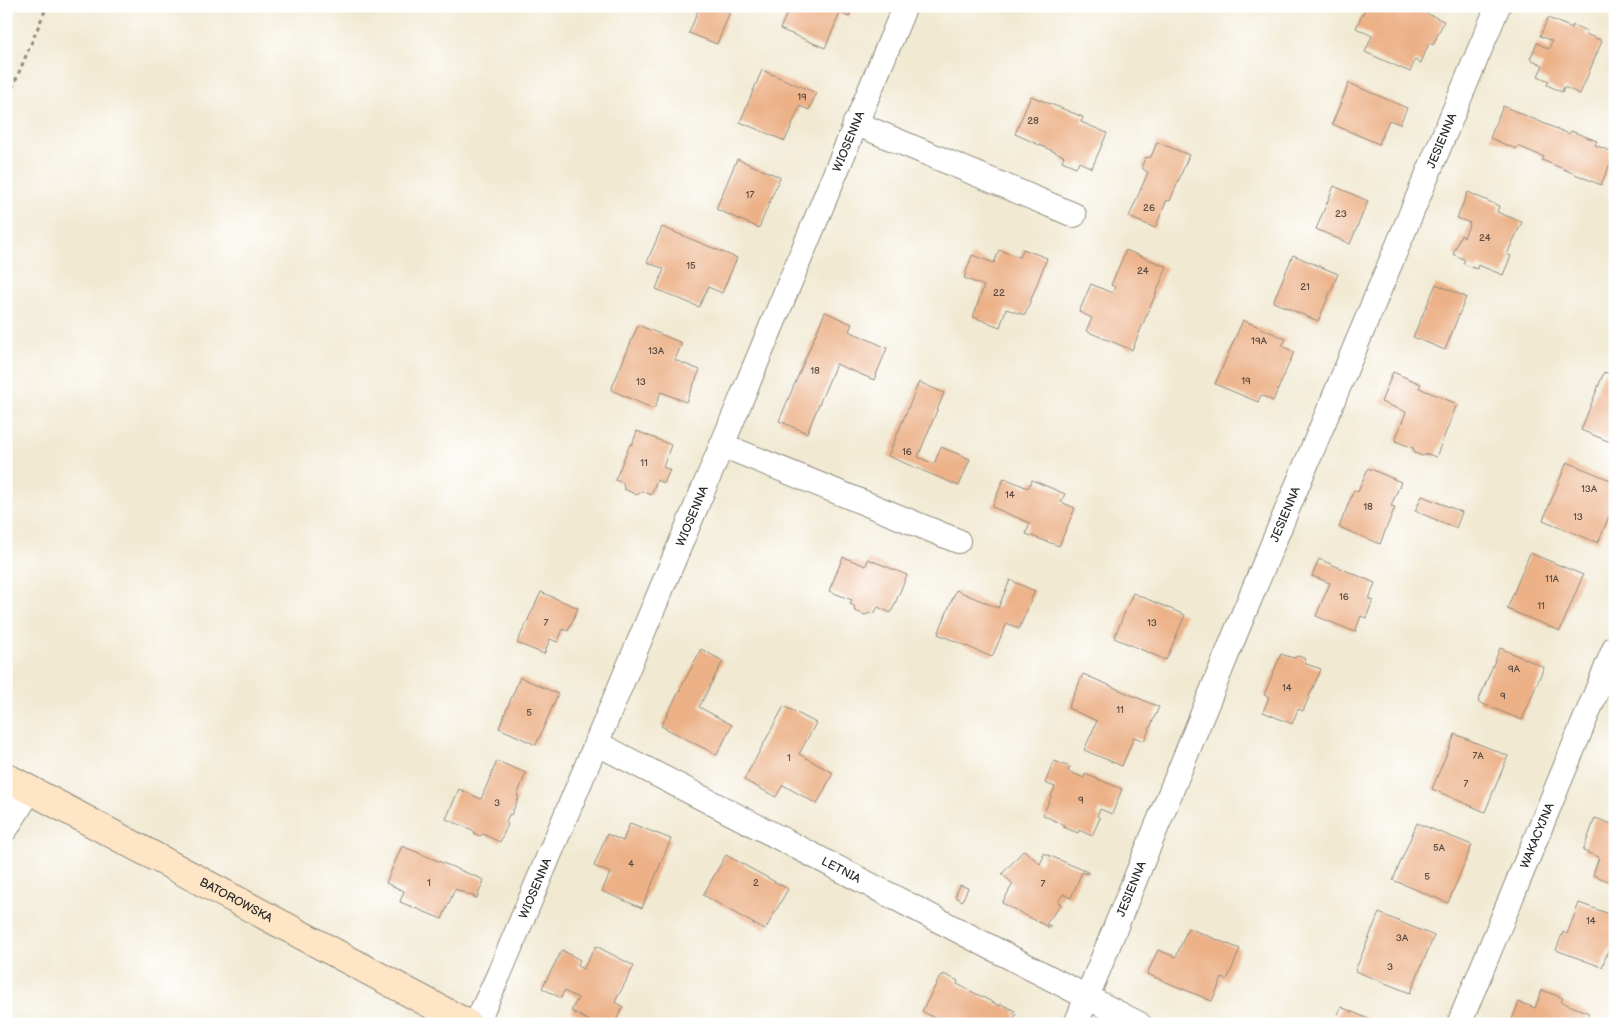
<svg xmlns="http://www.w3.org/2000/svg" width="1621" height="1030" font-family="'Balsamiq Sans',sans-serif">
	<rect width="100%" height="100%" fill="#fff"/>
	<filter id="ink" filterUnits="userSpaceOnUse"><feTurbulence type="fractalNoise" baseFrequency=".02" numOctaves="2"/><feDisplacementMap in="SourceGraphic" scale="10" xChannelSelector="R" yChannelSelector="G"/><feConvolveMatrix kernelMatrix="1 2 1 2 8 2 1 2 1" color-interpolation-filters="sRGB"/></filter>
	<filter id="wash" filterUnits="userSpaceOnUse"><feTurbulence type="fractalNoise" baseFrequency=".0096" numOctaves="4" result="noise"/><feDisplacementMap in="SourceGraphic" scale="20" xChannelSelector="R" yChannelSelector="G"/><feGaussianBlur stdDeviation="1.12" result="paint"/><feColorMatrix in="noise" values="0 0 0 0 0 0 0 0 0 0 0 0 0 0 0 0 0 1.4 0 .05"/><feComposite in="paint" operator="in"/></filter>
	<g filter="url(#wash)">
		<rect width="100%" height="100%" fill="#f1e9d2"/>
		<g id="blocks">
			<path fill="#ecb187" d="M700,6H716L730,12L717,44L689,33Z
				M790,6H853L849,17L840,13L825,48L780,29Z
				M1366,6H1402L1418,13L1419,10L1444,21L1433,45L1429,43L1421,63L1415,60L1410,72L1365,52L1372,36L1356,28Z
				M1548,18L1572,28L1573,25L1587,31L1586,34L1602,41L1580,94L1564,87L1562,92L1547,85L1549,81L1538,76L1543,65L1530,59L1537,43L1549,49L1552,41L1540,36Z
				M762,70L816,93L809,110L800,106L785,141L740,122Z
				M1349,83L1407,108L1400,124L1389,120L1379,144L1332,124Z
				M1031,96L1083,117L1081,122L1107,133L1092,168L1079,162L1076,167L1062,161L1064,156L1015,134Z
				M1503,106L1569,134L1571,131L1597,141L1595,145L1615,153L1601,185L1542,160L1544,157L1518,146L1516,149L1490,138Z
				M1157,142L1189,155L1170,201L1167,200L1155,228L1129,217L1148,172L1144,170L1142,166L1145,158L1151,157Z
				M737,159L780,177L759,228L716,209Z
				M1334,186L1368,201L1350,244L1316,229Z
				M1468,192L1499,206L1497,212L1522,222L1507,254L1511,256L1503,275L1478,265L1477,269L1463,264L1465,260L1453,254L1461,235L1464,237L1470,223L1457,218Z
				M662,227L737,258L722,293L708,287L699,307L656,289L664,269L647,262Z
				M1023,249L1047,258L1025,315L1006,309L1000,327L973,317L984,286L964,278L972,255L994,263L999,250L1020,257Z
				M1126,250L1167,267L1132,350L1086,331L1092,318L1079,312L1091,284L1112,293L1115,287L1111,285Z
				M1293,255L1338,274L1318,321L1273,302Z
				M1436,284L1466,297L1445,350L1413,337Z
				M825,312L852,324L849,331L887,348L874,380L836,364L807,433L779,421Z
				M1243,320L1286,339L1282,346L1294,352L1273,401L1261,395L1258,402L1215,384Z
				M638,325L682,343L675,360L700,370L686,402L661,392L654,409L611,390Z
				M1393,372L1421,384L1419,388L1457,404L1436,457L1428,454L1422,456L1415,453L1413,448L1395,441L1406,412L1381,402Z
				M1604,372L1615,376V444L1581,430Z
				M919,382L944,393L918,457L934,464L941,447L970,459L959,486L888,456Z
				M637,431L671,445L663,467L670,470L664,483L657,480L651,495L642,491L637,495L624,489L623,483L615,480L630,444L632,445Z
				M1567,462L1615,482V502L1598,543L1543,520Z
				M1368,468L1401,482L1391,506L1395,507L1380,544L1339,527L1354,490L1358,492Z
				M1004,478L1028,488L1032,480L1065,494L1061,502L1075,508L1059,546L1026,534L1030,523L992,507Z
				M1422,496L1462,512L1456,528L1415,511Z
				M1530,553L1583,575L1560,631L1507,609Z
				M843,557L866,566L868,559L907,575L891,613L878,607L874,614L870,613L865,615L855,611L854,606L850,604L852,600L829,591Z
				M1319,559L1375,583L1369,599L1373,600L1366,618L1361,616L1355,632L1316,616L1330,583L1312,576Z
				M1010,580L1035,591L1019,629L1007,623L992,657L938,634L956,590L998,608Z
				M541,592L578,608L568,631L563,629L558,642L550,639L544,654L517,643Z
				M1133,593L1185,615L1166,660L1114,638Z
				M1500,648L1544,667L1522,720L1478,702Z
				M701,649L723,661L699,707L732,725L717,755L661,726Z
				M1281,654L1293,658L1298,656L1304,658L1306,664L1321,669L1303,711L1298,709L1292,724L1263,712L1269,697L1264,695Z
				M1083,674L1159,707L1144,741L1134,737L1122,766L1084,750L1097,721L1068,708Z
				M520,677L558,694L536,745L499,728Z
				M784,706L816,723L799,754L833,773L817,804L783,785L776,797L744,780Z
				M1455,734L1508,756L1485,812L1432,789Z
				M497,761L526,773L517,796L519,797L511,815L509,814L506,822L508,824L500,842L483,834L480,836L475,834L473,830L446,819L459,789L481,799Z
				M1054,761L1070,767L1068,771L1084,778L1085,774L1122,789L1112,814L1100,809L1097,816L1100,818L1092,836L1079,830L1078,833L1063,827L1064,825L1043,815L1055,787L1045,783Z
				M1615,817V879L1613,883L1593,875L1599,857L1583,851L1595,818L1612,824Z
				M630,823L671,839L642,908L602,891L610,873L594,866L607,834L623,841Z
				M1417,823L1472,845L1448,903L1393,880Z
				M402,846L484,880L477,898L455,889L442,919L400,902L404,891L386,883Z
				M1024,850L1040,864L1044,856L1042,855L1043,853L1088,872V874L1082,872L1071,898L1063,894L1058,902L1061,904L1046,924L1051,926L1050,928L1002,903L1013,884L1002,874Z
				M726,855L788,889L765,930L703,895Z
				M960,885L968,888L962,901L955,897Z
				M1579,903L1615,916V946L1609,948L1602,967L1556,950L1563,932L1567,934Z
				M1379,913L1434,936L1410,993L1355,971Z
				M1188,928L1240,949L1227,980L1222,978L1212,1001L1147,974L1158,950L1176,957Z
				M596,946L634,966L615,1002L623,1007L614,1024H595L571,1011L578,998L564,991L561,998L542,988L562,950L580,960L577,966L583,969Z
				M944,974L958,981L957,984L1000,1006L1001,1004L1015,1011L1013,1013L1016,1014L1011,1024H945L922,1011L941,975L943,976Z
				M1542,990L1563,998L1561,1002L1589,1013L1585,1024H1510L1519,1002L1535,1008Z
				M1341,1007L1380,1024H1334Z"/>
		</g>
	</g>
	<g filter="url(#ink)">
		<use href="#blocks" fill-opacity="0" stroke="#8e8a7e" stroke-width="1"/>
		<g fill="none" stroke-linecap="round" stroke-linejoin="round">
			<g stroke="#8e8a7e" stroke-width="26">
				<g id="street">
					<path d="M855,123L1074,215"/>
					<path d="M722,445L958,541"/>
					<path id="s1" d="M596,743L1139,1024"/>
					<path d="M6,829L30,790"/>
					<path id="s2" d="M476,1024L499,974L722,445L905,6"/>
					<path id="s3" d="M1076,1024L1243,615L1498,6"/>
					<path id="s4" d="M1459,1024L1615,647"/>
				</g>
			</g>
			<g stroke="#8e8a7e" stroke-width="30">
				<g id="secondary">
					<path id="s5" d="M6,777L468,1024"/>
				</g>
			</g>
			<path stroke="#8e8a7e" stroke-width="3" stroke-dasharray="4 4" stroke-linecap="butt" d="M6,103L47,6"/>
			<use href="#street" stroke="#fff" stroke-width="24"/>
			<use href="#secondary" stroke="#fee5c5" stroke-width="28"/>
		</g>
	</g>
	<g text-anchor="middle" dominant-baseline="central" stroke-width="5" stroke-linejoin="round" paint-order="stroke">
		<g font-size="10" fill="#5b4c42">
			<text x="802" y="97">19</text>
			<text x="1033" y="121">28</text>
			<text x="750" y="195">17</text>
			<text x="1149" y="208">26</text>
			<text x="1341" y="214">23</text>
			<text x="1485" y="238">24</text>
			<text x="691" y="266">15</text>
			<text x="1143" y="271">24</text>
			<text x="1305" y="287">21</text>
			<text x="999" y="293">22</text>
			<text x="1259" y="341">19A</text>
			<text x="656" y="351">13A</text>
			<text x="815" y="371">18</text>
			<text x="1246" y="381">19</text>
			<text x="641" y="382">13</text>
			<text x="907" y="452">16</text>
			<text x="644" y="463">11</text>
			<text x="1589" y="489">13A</text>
			<text x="1010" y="495">14</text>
			<text x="1368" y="507">18</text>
			<text x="1578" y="517">13</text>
			<text x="1552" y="579">11A</text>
			<text x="1344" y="597">16</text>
			<text x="1541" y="606">11</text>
			<text x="546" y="623">7</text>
			<text x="1152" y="623">13</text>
			<text x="1514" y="669">9A</text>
			<text x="1287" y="688">14</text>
			<text x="1503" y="696">9</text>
			<text x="1120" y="710">11</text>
			<text x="529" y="713">5</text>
			<text x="1478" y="756">7A</text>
			<text x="789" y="758">1</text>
			<text x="1466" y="784">7</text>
			<text x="1081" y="800">9</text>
			<text x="497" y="803">3</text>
			<text x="1439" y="848">5A</text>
			<text x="631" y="864">4</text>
			<text x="1427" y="877">5</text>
			<text x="429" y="883">1</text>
			<text x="756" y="883">2</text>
			<text x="1043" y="884">7</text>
			<text x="1591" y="921">14</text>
			<text x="1402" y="938">3A</text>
			<text x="1390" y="967">3</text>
		</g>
		<g font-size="12" fill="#2b2b2b" stroke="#fff">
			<text stroke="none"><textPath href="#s3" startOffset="956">JESIENNA</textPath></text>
			<text stroke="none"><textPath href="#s2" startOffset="958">WIOSENNA</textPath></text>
			<text stroke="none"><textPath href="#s3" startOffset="551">JESIENNA</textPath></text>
			<text stroke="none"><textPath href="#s2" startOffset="552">WIOSENNA</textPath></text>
			<text stroke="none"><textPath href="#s4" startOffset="204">WAKACYJNA</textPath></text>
			<text stroke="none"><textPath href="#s1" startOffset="276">LETNIA</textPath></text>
			<text stroke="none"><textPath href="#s2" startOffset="148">WIOSENNA</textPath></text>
			<text stroke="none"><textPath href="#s3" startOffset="146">JESIENNA</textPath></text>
			<text stroke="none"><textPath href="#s5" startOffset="261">BATOROWSKA</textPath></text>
		</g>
	</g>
	<rect width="1621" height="1030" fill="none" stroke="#fff" stroke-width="25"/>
</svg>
